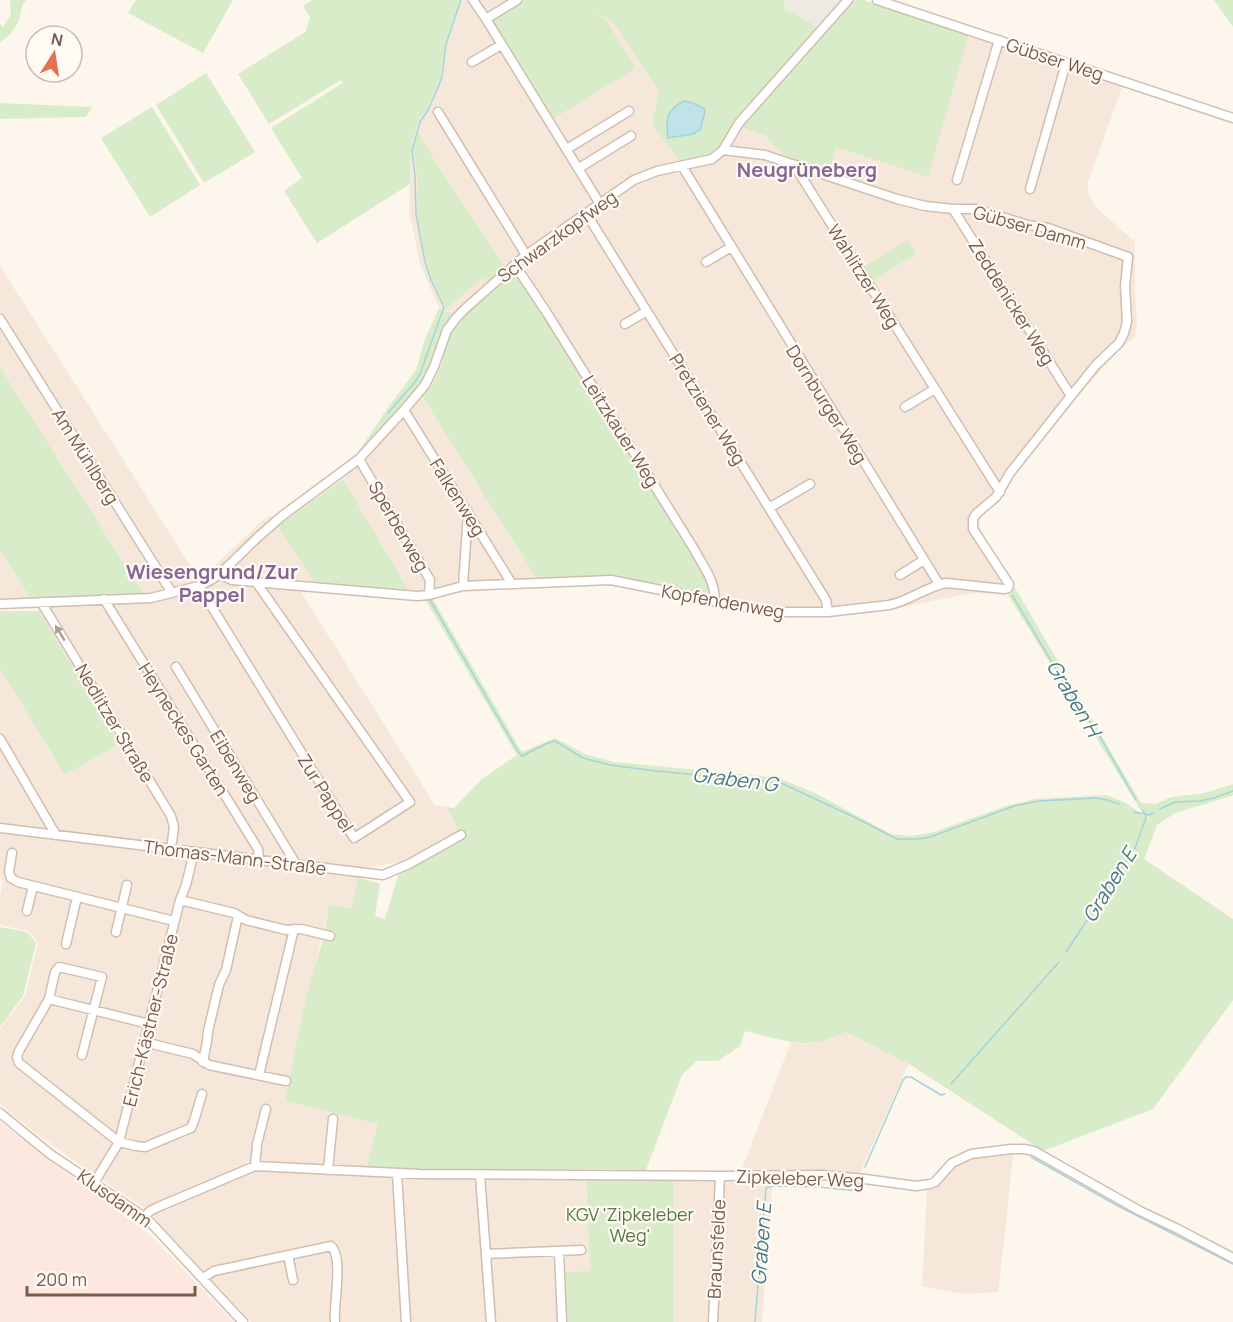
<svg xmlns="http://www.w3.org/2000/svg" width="1233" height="1322" font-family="Manrope,sans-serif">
	<rect width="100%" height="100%" fill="#fdf6ec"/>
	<path fill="#f5e8da" d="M460,0H580L612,19L659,92L652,123L741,127L766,136L784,156L830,172L836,147L969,33L1123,85L1088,182V194L1099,210L1135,242V291L1137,322L1135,337L1122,347L1074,400L1012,477L998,499L982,515L979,525L986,541L1015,588L1008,595L973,593L887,610L829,617L771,615L714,607L709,595L710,583L514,271L491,292L487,285L455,315L439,308L420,264L409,212L411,149L418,120L427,109L440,79L446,44Z
		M0,266L197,576L211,569L261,522L270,515L278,526L316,585L299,589L435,805L446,807L461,834L408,861L360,868L352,908L329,905L285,1101L379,1124L367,1166L448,1171L585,1169L590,1271L565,1322H251L146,1209L90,1172L33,1131L0,1104V1029L25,996L38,942L28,931L0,925V896L3,881L0,878V669L65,775L119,744L31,598H0V550L30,598L142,593L0,367Z
		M422,396L537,579L431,593L409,591L343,479L365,460Z
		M844,1032L909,1064L859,1175L820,1171H741L791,1042L807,1044L831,1039Z
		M1013,1154L1006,1225L998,1292L963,1294L922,1286L927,1189L937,1186L944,1180L954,1165L972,1156Z
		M673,1177L771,1180L772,1189L762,1322H673Z"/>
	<path fill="#fde8e0" d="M0,1122L151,1236L234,1322H0Z"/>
	<path fill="#efe9e4" d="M786,0H848L823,29L783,8Z"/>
	<path fill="#d8ecc9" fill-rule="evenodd" d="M10,0H26C20,7 22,10 19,19C16,29 9,36 0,42V24L3,27L11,14Z
		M136,0H233L203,53L128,13Z
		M312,0H460L446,44L440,79L427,109L418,121L411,149L410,184L317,243L284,191L302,178L271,128L343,83L341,80L269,124L238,74L307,31L306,30L310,17L303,6Z
		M525,0H786L783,8L819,27L749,104L738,118L720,148L701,160L680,163L652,123L659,92L614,23L587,6L606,20L636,68L551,120L489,20ZM670,111L704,116L700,130L693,134L674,136L666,130L667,119Z
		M850,0H863L969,33L928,177L836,147L830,172L784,156L766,136L741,127Z
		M1214,0H1233V27Z
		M206,73L255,152L204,183L156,105Z
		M0,103L92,107L86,117L0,119Z
		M152,107L200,185L150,217L101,138Z
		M418,132L439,168L505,267L488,283L483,277L446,309L432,279L426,261L417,214V175L413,149Z
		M908,240L916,254L872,281L863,267Z
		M514,270L545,314L658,496L710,584L709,595L611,577L574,576L537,579L422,396L432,385L440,369L449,337L455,326L469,311Z
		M439,308L455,315L448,323L437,344L427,376L418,389L357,454L387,409L416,370L425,339Z
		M0,367L143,594L30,598L0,550Z
		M343,479L409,591L316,585L278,526Z
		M1015,588L1141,803L1156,804L1171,797L1205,793L1233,784V795L1228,797L1175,813L1157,825L1144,859L1233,919V1000L1153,1109L1043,1151L909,1064L845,1032C808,1052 783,1040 745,1031L740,1046L718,1061H697L682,1075L646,1170L585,1169L448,1171L367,1166L378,1124L285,1101L305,1002L323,939L329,905L352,908L358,877L380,884L375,916L385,919L398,875L462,836L446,807L454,808L482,779L517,755L425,599H433L522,752L555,738L585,754L614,762L762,776L783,780L815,793L891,834L911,836L934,832L1006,806L1035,799L1107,795L1126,803L1150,820L1140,809L1008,595Z
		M0,611H39L119,744L65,775L0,669Z
		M0,927L27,932L36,943L23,996L0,1027Z
		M673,1177V1322H565L564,1272L590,1271L586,1179Z"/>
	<path fill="#bfe3e8" stroke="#a5d3da" stroke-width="1.5" d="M684,101L693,103L705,109L704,116L700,130L693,134L668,138C665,120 666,110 684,101Z"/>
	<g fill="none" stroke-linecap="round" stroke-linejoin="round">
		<path stroke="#a5d3da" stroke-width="1.5" d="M388,413L415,382L420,374L444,307L431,280L425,262L416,214L415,175L412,151L420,122L428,110L439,85L442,76L446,44L461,0
			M1012,595L1066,686L1099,735L1136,800
			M430,600L517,750L522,756L548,743L555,741L583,758L610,765L656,771L781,783L854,817L897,839H919L930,837L1014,806L1039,801L1097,798L1107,800L1119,804
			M1160,809L1175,802L1200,801L1214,798L1233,791
			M1142,810L1145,814L1149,815L1154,813
			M1066,952L1130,855L1135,848L1146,818L1145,814L1134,812
			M951,1084L1059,962
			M1031,1157L1118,1206L1233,1264
			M865,1167L903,1080L906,1077H911L941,1095L945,1094
			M755,1322L766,1188L768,1187L774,1186L818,1187L859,1191"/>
		<g stroke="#d1beb0" stroke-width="11">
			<path id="minor" d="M473,0L486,19L600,204
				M877,0L1233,118
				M486,19L517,0
				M472,62L501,45
				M438,112L526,255
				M567,149L629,111
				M794,165L1000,492
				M682,166L939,584
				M579,168L631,136
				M957,180L999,40
				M1030,189L1066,63
				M953,209L1071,396
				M586,213L826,600L828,612
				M706,262L731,247
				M515,265L547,313L694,549C704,568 715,580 715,602
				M0,319L172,593
				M625,324L647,311
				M905,407L935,389
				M404,410L512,584
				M359,459L430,580L429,595
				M769,508L810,484
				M221,573L225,577L232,580L417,596L429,595L463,586L611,580L770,612H828L889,605C909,601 926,587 946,583L1004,589L1008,588L1009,584L973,529V519L976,514L996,497L1010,473L1071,396L1096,365L1119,343L1124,333L1127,322L1125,286L1128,257L1048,228L1028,225L976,209H953L925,206L897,199L765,155L723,150
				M900,575L924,560
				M199,586L354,838L410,802L256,582
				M463,586L468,512
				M104,599L258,849L259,860
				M41,602L171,816L174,827L171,849
				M0,604L151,598L199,586L211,580L221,573L258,537L282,516L359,459L404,410L425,385L434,367L447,330L457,317L467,307L526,255L634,180L657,171L712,159L723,150L739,123L848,0
				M176,667L296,864
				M0,739L56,835
				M0,828L383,875L409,864L461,835
				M12,853L9,872L11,878L18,882L174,921
				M180,900L234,913L246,920L286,930L301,929L330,936
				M27,911L33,886
				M116,932L127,885
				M66,944L77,897
				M49,999L55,972L59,967L102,977L82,1055
				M149,1024L49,999L19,1051L17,1057L19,1063L119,1142L136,1146L145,1147L191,1128L194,1121L202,1094
				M144,1042L193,1054L209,1065L286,1081
				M203,1062L207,1041L208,1031L219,985L226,970L238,916
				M259,1075L294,929
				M0,1113L50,1154L137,1212L151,1223L243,1322
				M255,1166L257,1144L266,1109
				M328,1170L333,1119
				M397,1173L406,1322
				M480,1175L491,1322
				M94,1183L119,1142L180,900L186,885L194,852
				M144,1217L150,1211L158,1207L255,1166L419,1174L720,1176L823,1175L865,1179L916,1186L930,1184L935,1182L952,1163L971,1154L1011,1149H1024L1034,1151L1140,1211L1178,1229L1233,1258
				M559,1251L562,1322
				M486,1254L581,1250
				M288,1255L293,1280
				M203,1278L214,1271L331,1246C344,1258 333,1305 335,1322
				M713,1322L720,1176"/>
		</g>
		<use href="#minor" stroke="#fff" stroke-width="8"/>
	</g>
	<defs><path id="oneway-solid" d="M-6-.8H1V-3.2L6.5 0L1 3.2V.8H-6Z" transform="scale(1.5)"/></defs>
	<use fill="#af9d94" href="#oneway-solid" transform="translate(60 633) rotate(-121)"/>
	<g text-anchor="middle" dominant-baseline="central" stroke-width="4.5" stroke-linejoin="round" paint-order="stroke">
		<g font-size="18" fill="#7a5c4d" stroke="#fffaf3">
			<text transform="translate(1055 59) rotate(18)">Gübser Weg</text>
			<text transform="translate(1030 227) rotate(16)">Gübser Damm</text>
			<text transform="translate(557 236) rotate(-36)">Schwarzkopfweg</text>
			<text transform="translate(864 276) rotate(58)">Wahlitzer Weg</text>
			<text transform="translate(1012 302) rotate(58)">Zeddenicker Weg</text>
			<text transform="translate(827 404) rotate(58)">Dornburger Weg</text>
			<text transform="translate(708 409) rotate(58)">Pretziener Weg</text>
			<text transform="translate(621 431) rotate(58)">Leitzkauer Weg</text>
			<text transform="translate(86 456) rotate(58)">Am Mühlberg</text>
			<text transform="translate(458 497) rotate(58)">Falkenweg</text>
			<text transform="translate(399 526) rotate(60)">Sperberweg</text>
			<text transform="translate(723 601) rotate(10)">Kopfendenweg</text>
			<text transform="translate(115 723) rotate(59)">Nedlitzer Straße</text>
			<text transform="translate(184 729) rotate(58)">Heyneckes Garten</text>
			<text transform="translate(236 766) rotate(59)">Eibenweg</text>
			<text transform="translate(326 793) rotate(58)">Zur Pappel</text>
			<text transform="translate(235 857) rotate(7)">Thomas-Mann-Straße</text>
			<text transform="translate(150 1020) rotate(-76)">Erich-Kästner-Straße</text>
			<text transform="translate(800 1178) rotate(2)">Zipkeleber Weg</text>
			<text transform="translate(115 1198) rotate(35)">Klusdamm</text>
			<text transform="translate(716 1249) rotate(-87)">Braunsfelde</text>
		</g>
		<g font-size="18" fill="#537a41" stroke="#fffaf3">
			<text x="630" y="1214">KGV 'Zipkeleber<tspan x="630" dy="21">Weg'</tspan></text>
		</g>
		<g font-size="20" font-weight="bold" fill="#846695" stroke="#fffaf3">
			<text x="807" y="169">Neugrüneberg</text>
			<text x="212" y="571">Wiesengrund/Zur<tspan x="212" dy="23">Pappel</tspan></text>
		</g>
		<g font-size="20" font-style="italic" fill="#437c86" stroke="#fffaf3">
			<text transform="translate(1074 698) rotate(59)">Graben H</text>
			<text transform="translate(735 779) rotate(7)">Graben G</text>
			<text transform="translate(1109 885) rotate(-58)">Graben E</text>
			<text transform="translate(761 1244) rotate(-86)">Graben E</text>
		</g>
	</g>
	<g transform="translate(54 54) rotate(12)"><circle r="28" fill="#fffaf3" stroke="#cabbb1" stroke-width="1.5"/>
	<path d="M0-4.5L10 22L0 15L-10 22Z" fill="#e76f51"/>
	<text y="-9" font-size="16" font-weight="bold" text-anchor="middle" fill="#7a5c4d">N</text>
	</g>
	<path d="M27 1286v9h168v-9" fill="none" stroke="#7a5c4d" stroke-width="3"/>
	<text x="36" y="1286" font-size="18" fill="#7a5c4d" stroke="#fffaf3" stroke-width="4.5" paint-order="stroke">200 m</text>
</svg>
